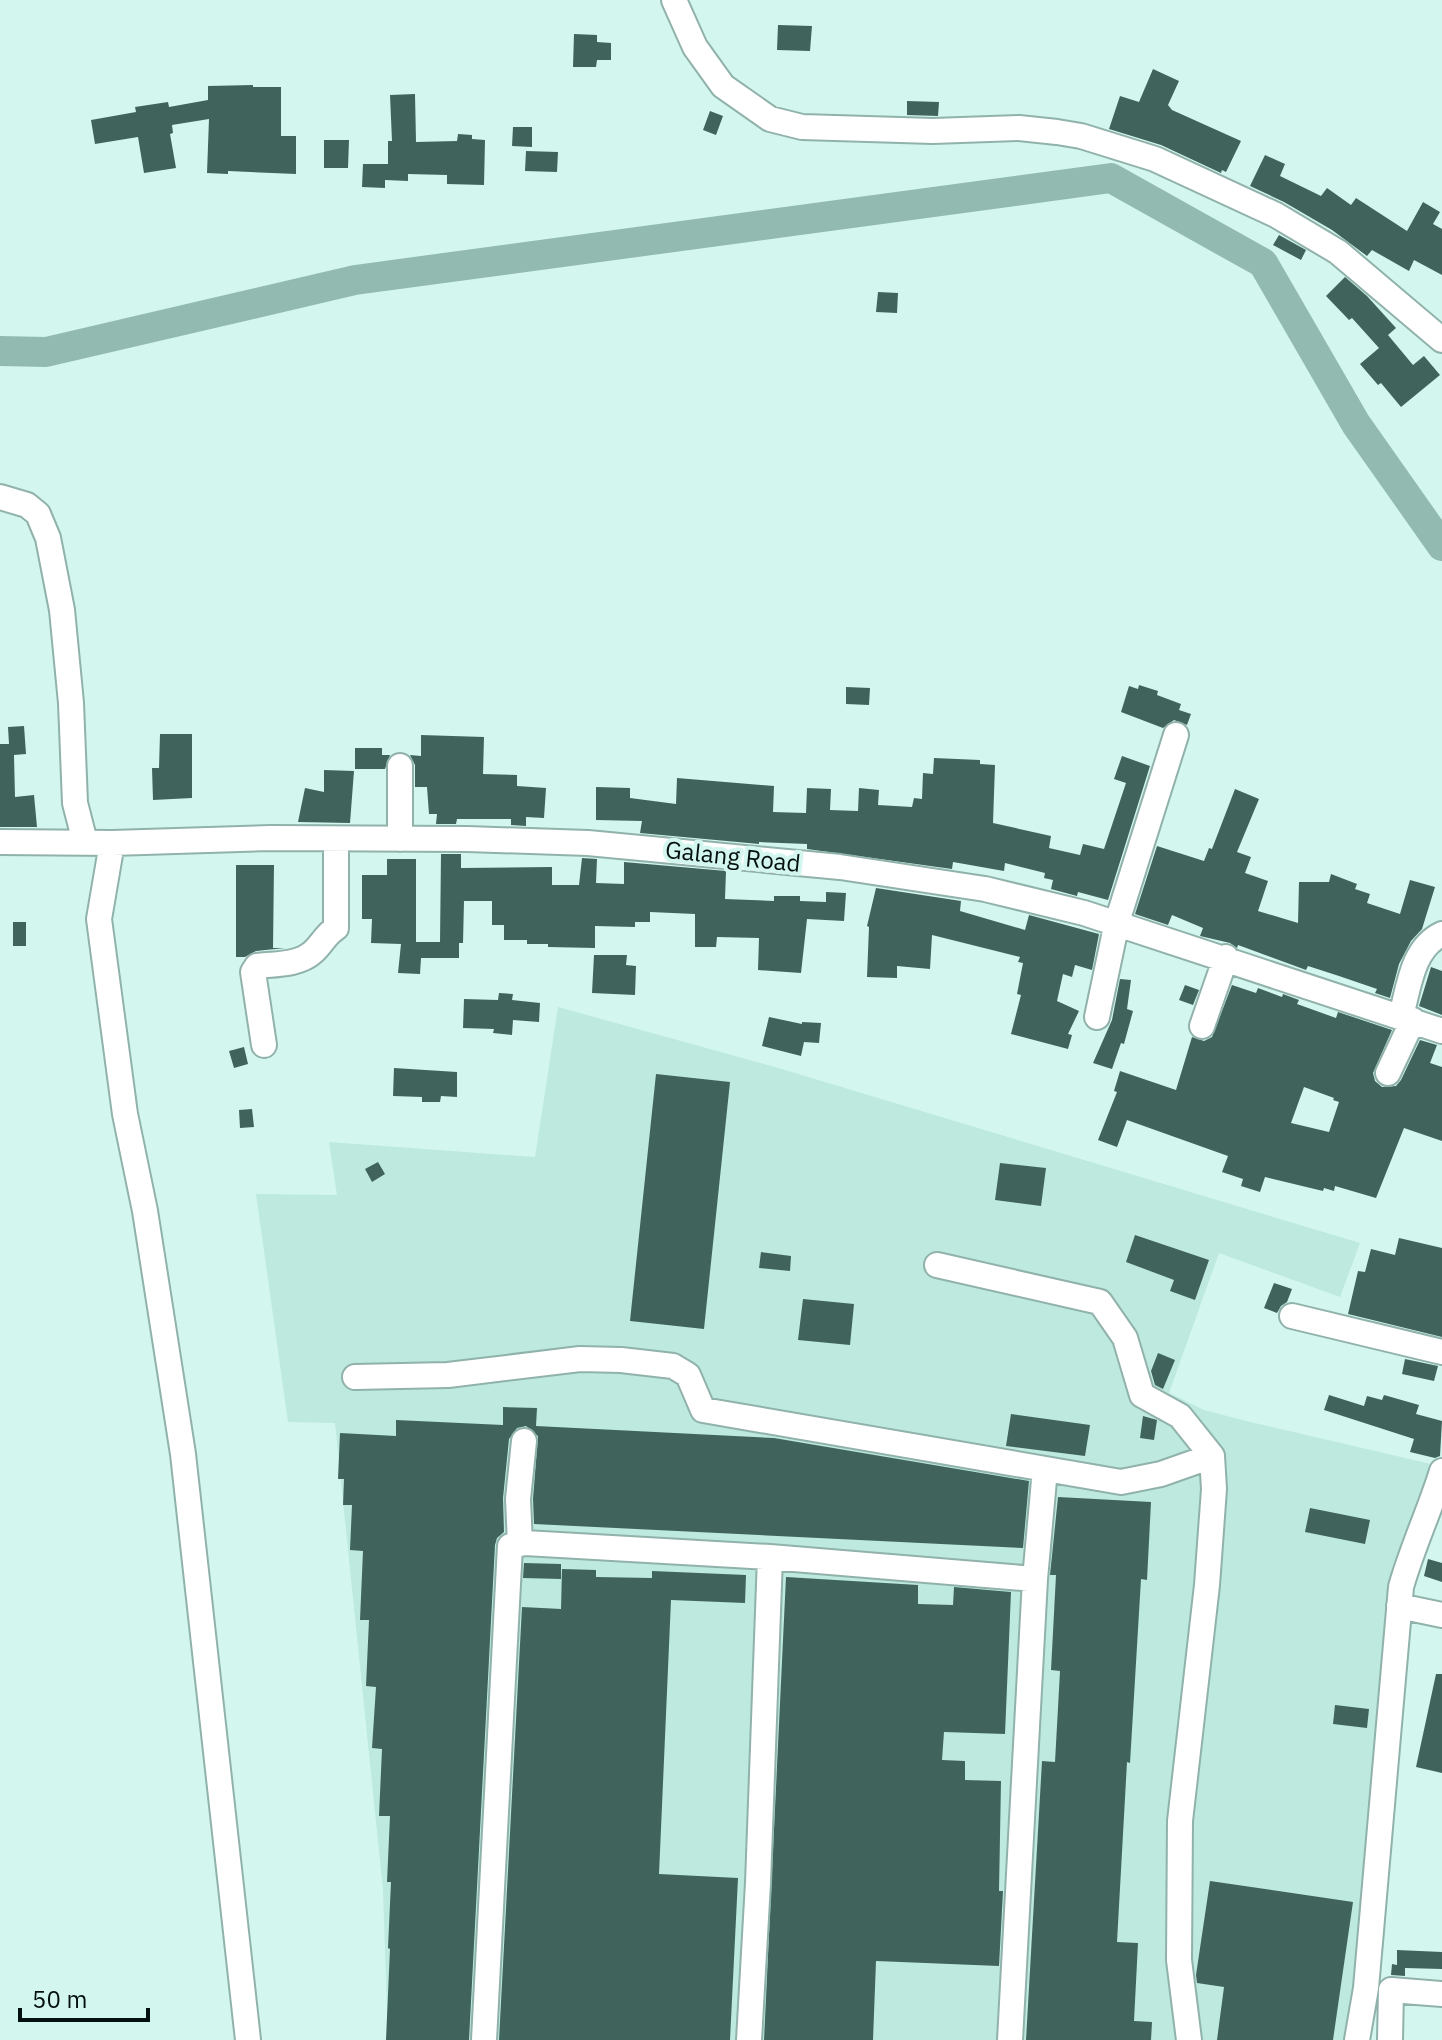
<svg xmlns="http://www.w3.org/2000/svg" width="1442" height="2040" font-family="'IBM Plex Sans',sans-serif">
	<rect width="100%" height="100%" fill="#d3f7ef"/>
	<path fill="#bde9df" d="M558,1007L775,1067L1360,1243L1340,1297L1219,1253L1169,1393L1204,1410L1246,1421L1431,1464L1391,1585L1361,1963L1348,2040H388L383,1890L335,1423L288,1422L256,1194L337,1195L329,1142L535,1157Z"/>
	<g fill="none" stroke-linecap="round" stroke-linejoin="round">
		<path stroke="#93bab1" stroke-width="30" d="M0,351L46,352L355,280L1111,178L1263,263L1356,424L1442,546"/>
	</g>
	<path fill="#40645c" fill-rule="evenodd" d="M778,25L812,26L810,51L777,50Z
		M574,34L597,35V42L611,43V60H597L596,67H573Z
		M1153,69L1179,81L1168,105L1172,110L1241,141L1226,172L1222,170L1221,173L1161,145L1109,129L1120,96L1139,102Z
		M253,85V87H281V136H296V174L228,171V174L207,173L209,119L172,125L173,133L170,134L176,168L144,173L138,137L95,144L91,120L136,112L135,107L168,102L169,107L208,100V86Z
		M415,94L416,142L457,141L458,134L472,135V139L485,140L484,185L447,184V175L408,174V181L385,180V188L362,187L363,164H388V141H392L390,95Z
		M907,101L939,102L938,116L907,115Z
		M710,111L723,116L716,135L703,130Z
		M513,127H532V147L512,146Z
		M324,140H349L348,168H324Z
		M526,151L558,152L557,172L525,171Z
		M1265,155L1285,164L1280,176L1321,196L1327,188L1351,205L1356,198L1407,231L1423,202L1440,212L1433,224L1442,229V275L1414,260L1409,271L1372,250L1367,256L1332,230L1284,202L1250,186Z
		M1279,235L1306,250L1301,260L1273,245Z
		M1345,277L1367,296L1396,328L1388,335L1413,365L1424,356L1440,375L1401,407L1381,383L1378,385L1360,364L1379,348L1352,318L1349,320L1326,296Z
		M878,292L898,293L897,313L876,312Z
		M1139,685L1158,691L1157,695L1181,704L1179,710L1191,714L1187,725L1174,720L1163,728L1121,712L1129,686L1138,689Z
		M846,687L870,688L869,705L846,704Z
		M24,726L26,754L14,755L15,797L34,795L37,827H0V744H9L8,727Z
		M160,734H192V798L153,800L152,768H159Z
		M421,735L484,737L483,774L517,775V786L546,788L544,818L526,817V826L511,825V819H457L456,824H436L437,814H429L427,787H415V765L410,755L421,756Z
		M355,748H382V755H390L385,769H355Z
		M1122,756L1150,766L1108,900L1078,892L1077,896L1051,889L1053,880L1044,878L1045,873L1005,863L1004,871L953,862L952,869L807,849V844L759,842V844L640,833L642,821L596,820V787L630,788V798L676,804L677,778L774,786L773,812L806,813L807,788L831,789L830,810L858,811L859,788L879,790L878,805L912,807L914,798L922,799L923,773L933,774L934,758L980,760V764L995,765L993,823L1051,836L1049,848L1080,855L1083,844L1104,849L1126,783L1114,779Z
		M324,770L354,771L350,823L298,822L305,788L324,792Z
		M1235,789L1259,799L1237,852L1251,857L1245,873L1268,881L1258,911L1298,923L1299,882H1329L1331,874L1357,884L1355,889L1370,894L1367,903L1400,914L1410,880L1435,887L1422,929L1411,941L1399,964L1390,998L1375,993L1377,989L1339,976L1308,966L1306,970L1238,945L1237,948L1230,943L1200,936L1203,928L1172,915L1168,925L1135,914L1157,846L1204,861L1209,848L1212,849Z
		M441,854H461V868L552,867V885H579L582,858L597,859L596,883L624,884V862L726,871L725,899L774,901V896H800V901L826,902V892L846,893L844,921L807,919L801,973L758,970L759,938L717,937L716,947H695V914L650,912V922H635V927L595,926V948L548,947V944H527V940H504V925H492V901H464L463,943H459V958H421L420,974L398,973L401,944L371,943L372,919H362V875H387V859H416V942H440Z
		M236,865H274L273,948H285L256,951L245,957H236Z
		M876,888L961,901L960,911L1025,930L1029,915L1099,934L1092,970L1075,965L1072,977L1063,974L1057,1001L1079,1011L1068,1034L1072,1035L1068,1049L1011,1034L1021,995L1017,994L1023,963L1018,962L1020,957L932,935L930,969L897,966V978L867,977L869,927L867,926Z
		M13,922H26V946H13Z
		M594,955H627L626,965L636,966L635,995L592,993Z
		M1431,967L1442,971V1015L1419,1006Z
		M1120,979L1131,980L1127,1009L1133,1011L1124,1044L1121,1043L1112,1069L1093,1063L1112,1020Z
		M1185,985L1199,990L1193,1005L1179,1000Z
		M1232,985L1256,993L1258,988L1282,997L1283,994L1299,1000L1297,1004L1336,1018L1338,1012L1392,1030L1373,1073L1375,1081L1382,1087L1396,1086L1401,1080L1420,1040L1437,1045L1430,1063L1442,1067V1141L1404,1128L1376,1198L1335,1186L1334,1191L1324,1188L1323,1191L1265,1177L1260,1192L1241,1186L1243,1179L1222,1172L1228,1156L1127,1120L1117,1147L1098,1140L1117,1092L1114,1091L1120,1071L1176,1090L1192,1037L1204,1041L1212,1037ZM1304,1087L1334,1098L1333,1100L1339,1102L1329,1132L1291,1123Z
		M499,993L513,994L512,1000L540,1003L539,1022L513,1020L512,1035L493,1033L494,1029L463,1028L464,999L498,1000Z
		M769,1017L802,1024V1022L821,1023L819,1043L804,1042L801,1056L762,1046Z
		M244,1047L248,1064L234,1068L229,1051Z
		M394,1068L457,1072V1097L441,1096L440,1102H422V1097L393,1096Z
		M656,1074L730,1082L704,1329L630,1321Z
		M252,1109L254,1127L240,1128L239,1110Z
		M378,1162L385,1174L372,1182L365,1169Z
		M1000,1163L1046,1168L1041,1206L995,1200Z
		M1135,1235L1209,1260L1195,1300L1170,1291L1174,1280L1126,1262Z
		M1399,1238L1442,1248V1337L1348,1314L1358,1271L1365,1272L1371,1249L1395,1255Z
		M761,1252L791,1256L790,1271L759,1268Z
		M1274,1283L1292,1289L1287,1302L1281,1306L1277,1313L1264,1308Z
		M803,1299L854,1304L850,1345L798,1340Z
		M1158,1353L1175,1360L1163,1389L1155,1385L1151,1371Z
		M1405,1359L1438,1366L1434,1381L1402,1374Z
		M1329,1395L1364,1406L1367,1396L1382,1400L1384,1395L1419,1405L1416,1414L1442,1421L1440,1456L1435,1458L1410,1452L1414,1439L1324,1410Z
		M503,1407L537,1408L536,1426L774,1438L1029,1481L1023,1548L534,1524L533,1499L538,1436L526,1426L517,1428L509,1439L503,1498L504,1532L497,1538L495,1545L469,2040H386L390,1949L388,1948L391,1882H387L390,1816H379L382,1749L372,1748L376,1687L366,1686L369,1620H360L363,1551L350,1550L352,1505H343L344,1479H338L340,1433L396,1436V1420L503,1425Z
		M1011,1414L1090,1425L1085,1456L1006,1446Z
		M1143,1416L1157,1420L1154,1440L1140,1438Z
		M1058,1497L1151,1502L1147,1580L1141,1579L1130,1763L1127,1762L1117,1942L1138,1943L1134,2021L1152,2022L1151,2040H1026L1042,1761L1055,1762L1060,1671L1051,1670L1056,1575H1050Z
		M1310,1508L1370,1520L1365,1544L1305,1532Z
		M1428,1559L1442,1563V1582L1424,1576Z
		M524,1563L561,1564V1579L523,1578Z
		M562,1569L596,1570V1577L652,1578V1571L746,1575L745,1603L671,1600L659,1874L738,1878L730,2040H499L522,1607L561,1609Z
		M786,1577L918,1585V1604L953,1605L954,1587L1011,1592L1005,1734L944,1732L942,1760L965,1761V1780L1001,1781L999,1891H1003L999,1966L876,1961L873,2040H764Z
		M1436,1674H1442V1773L1416,1767Z
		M1335,1705L1369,1709L1367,1728L1333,1724Z
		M1210,1881L1353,1902L1333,2040H1217L1224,1987L1197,1983L1196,1975Z
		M1397,1950L1442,1952V1969L1405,1968V1976L1391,1975L1392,1964L1397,1965Z"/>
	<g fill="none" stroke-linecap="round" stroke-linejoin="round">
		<g stroke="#90b2aa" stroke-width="28">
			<path id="minor" d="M674,0L695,47L723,86L770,119L802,127L933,131L1019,128L1057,132L1081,136L1155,159L1276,215L1338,252L1442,340
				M0,497L27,505L38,514L48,538L62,610L71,703L75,803L85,842
				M400,766V839
				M0,842L112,843L271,838L467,839L588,843L840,867L985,889L1084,913L1442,1031
				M112,843L99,919L125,1114L145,1211L183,1454L248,2040
				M1401,1016C1409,987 1412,948 1442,934
				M1097,1017L1117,922L1176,735
				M1202,1026L1226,957
				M264,1045L253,972L257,966C275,964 299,965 313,952C322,944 326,934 336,928V840
				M1388,1073L1413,1020
				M937,1265L1100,1302L1125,1338L1142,1395L1180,1416L1212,1456L1214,1489L1207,1585L1180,1821L1179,1960L1189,2040
				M1292,1316L1442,1352
				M355,1377L448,1375L580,1359L621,1360L673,1366L688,1375L703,1410L1121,1482L1161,1474L1212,1456
				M520,1544L518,1499L524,1441
				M1035,1579L1045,1469
				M1399,1606L1442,1615
				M484,2040L510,1546L525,1543L770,1557L1035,1579L1010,2040
				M749,2040L758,1883L770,1557
				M1357,2040L1366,1988L1401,1587C1412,1548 1430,1510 1442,1471
				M1390,2040L1391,1990L1442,1994"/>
		</g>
		<use href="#minor" stroke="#fff" stroke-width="24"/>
	</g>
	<g text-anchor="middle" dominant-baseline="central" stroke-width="8" stroke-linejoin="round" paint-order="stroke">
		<g font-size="24" fill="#04100d" stroke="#d3f7ef">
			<text transform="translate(733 856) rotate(6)">Galang Road</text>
		</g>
	</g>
	<path d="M20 2008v12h128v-12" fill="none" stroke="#04100d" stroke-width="4"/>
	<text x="32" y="2008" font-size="24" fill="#04100d" stroke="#d3f7ef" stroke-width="6" paint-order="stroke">50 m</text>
</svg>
